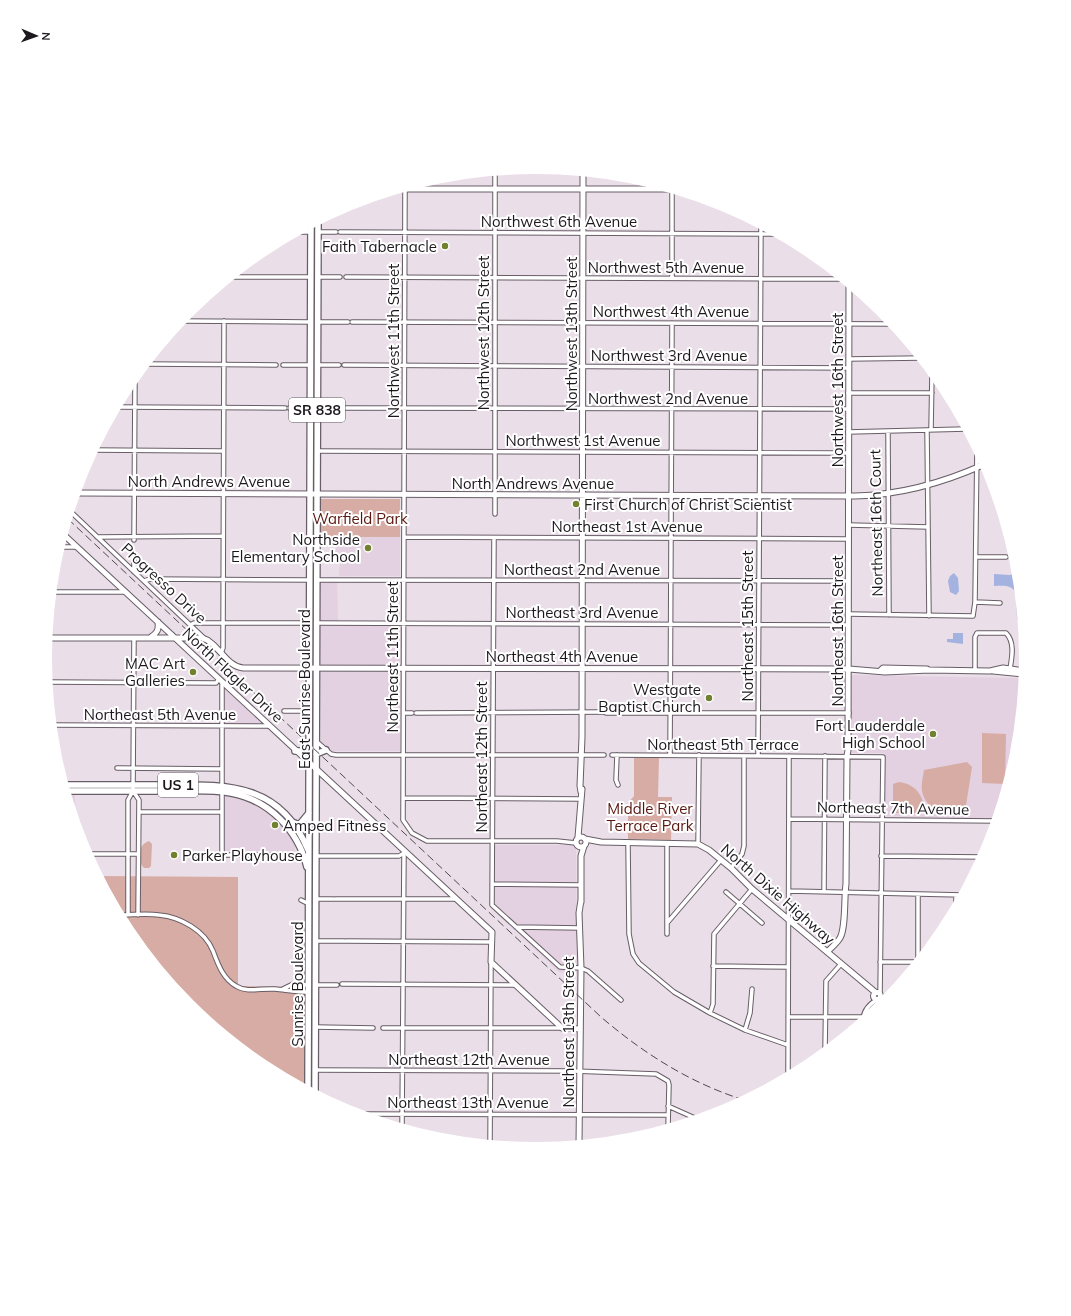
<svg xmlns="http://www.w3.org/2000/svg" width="1071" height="1316" font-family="Mulish,sans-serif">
	<rect width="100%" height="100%" fill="#eadee8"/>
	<path fill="#e3d0e0" d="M336,537H400V576H339L340,559H336Z
		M320,582H337L338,625L401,626L400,751H333L321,743Z
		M851,675L1024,678L1021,704L1016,718V754L997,819L885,816V753H851Z
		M224,686L263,724H224Z
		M66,793H75V805H70Z
		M224,795L249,802L274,817L287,832L295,843V854L224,851Z
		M494,845H574L576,848L577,974L559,972L493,910Z"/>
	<path fill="#d7aca4" d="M321,499H400V537H320Z
		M982,733L1006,734L1005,784L982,783Z
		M659,757L658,797H672L671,840L628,839V803L634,796V758Z
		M967,762L972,767L965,812C950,822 925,809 922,791C921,784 923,777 924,770Z
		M899,782C916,784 925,797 924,813H895L893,810V784Z
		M149,841L152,844L151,866L149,868H144C136,861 138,844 149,841Z
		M99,876L238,877V986L305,987V1088L263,1066L189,1005L128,930Z"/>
	<path fill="#a4b2e0" d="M1018,572L1024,633L1017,619L1016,593C1011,584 1003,586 994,586V574L1010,575Z
		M954,573L958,578L959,591L956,595L950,592L948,581L950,576Z
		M953,633H963V644L947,642V639H953Z
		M1021,704L1017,746L1016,718Z"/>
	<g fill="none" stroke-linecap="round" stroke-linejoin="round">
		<g stroke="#685e67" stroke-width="5.5">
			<path id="street" d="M405,188L403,820L412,833L427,841H557L576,843
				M297,232H311
				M318,232H336
				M340,232L778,234
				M231,277H311
				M318,277H340
				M346,277L843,279
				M672,278V189
				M181,321L310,322
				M318,322H348
				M352,322L893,324
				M849,359L921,358
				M145,364L276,365
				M283,365H310
				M318,365H339
				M344,365L849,368
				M848,393H932
				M116,407L285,408
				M317,407L336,408
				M289,408H310
				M343,408L848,409
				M927,430L929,616
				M931,430L932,372
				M848,432L966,429
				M888,432L889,615
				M93,450L223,451
				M317,451L848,453
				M70,511L205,639
				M495,514V172
				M849,525L928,527
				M97,537L223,536
				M405,537L849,539
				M494,538L492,905L560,967L581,968L588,971L621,1000
				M134,540L135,377
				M59,547H76
				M976,557H1006
				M134,572V556
				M317,580L848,581
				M144,581L150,579L309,580
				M51,592H126
				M975,602L1000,603
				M848,614L973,616L975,602L977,448
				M316,623L848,625
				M190,625L194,623H309
				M221,653L223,648L224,321
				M45,659V656
				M975,671V637L977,633H1006C1015,642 1012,657 1010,669
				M47,682L216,683L219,679
				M284,711H310
				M404,713H412
				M416,713L603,712
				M606,713H849
				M52,725L269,726
				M316,741L331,754L336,755H604
				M612,755L883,757L880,995
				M617,755L616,780L618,785
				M670,755L672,323
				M758,756L761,225
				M117,768L222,769
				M133,791L139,800L138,915
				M403,798L581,799
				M139,812H222
				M789,819L996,821
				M628,843L629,934L633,954L639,963L674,992L710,1013L745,1030L788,1045
				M667,843V934
				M698,844L699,755
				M87,854H138
				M193,855H270
				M222,855V682
				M317,856H399L404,853
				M881,856L982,857
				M731,868L742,854L744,846V756
				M492,884L581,885
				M789,891L962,895
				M726,892L762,923
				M824,892L825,756
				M316,899H333
				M335,899H455
				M301,900L309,904
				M956,907V895
				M120,915C133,915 146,913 159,915C181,917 205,931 213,951C218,964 223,979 236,986C247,993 262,988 275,989C286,990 297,992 309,992
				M128,915V800L133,791L134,638
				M667,923L721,860
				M516,927L580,928
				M316,941H344
				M346,941L492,942
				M880,962H917
				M918,962V894
				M713,966L788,967
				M342,984L516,985
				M316,985H337
				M283,989L293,984L309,985
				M710,1013L713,1004L714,934L752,889
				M788,1017H863
				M863,1021C863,1011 869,1004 878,999
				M315,1027L373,1028
				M383,1028H562
				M745,1030L750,1013L752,989
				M825,1052L826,981L841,964
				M315,1070L573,1071L656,1074L668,1081L669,1085L668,1128
				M788,1074L789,756
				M668,1106L697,1119
				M356,1114H361
				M363,1114L668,1115
				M402,1128L404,853
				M490,1144L491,962"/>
		</g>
		<g stroke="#685e67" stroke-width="7">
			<path id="secondary" d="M399,189H671
				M76,493L855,496C901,495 943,483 985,464
				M63,534L492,932L491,962L562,1028L580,1029
				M151,637C157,633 159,630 158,622
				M47,638H202C218,642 225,666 243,668L849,669L885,672L929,670L990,671L1003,668L1025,671
				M880,671L883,668L927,669
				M993,671L1024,674
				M581,792L580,786L582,737L583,172
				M578,837L582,789
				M576 842a5 5 0 1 1 10 0a5 5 0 1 1-10 0Z
				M585,839L601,842L698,844L709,850L731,868L752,889L875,992
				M581,869V856L584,846
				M581,881V869V902
				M827,952C831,948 837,943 840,938C846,928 844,897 846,884L847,756L848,750L849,284
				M873.5 996a3.5 3.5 0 1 1 7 0a3.5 3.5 0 1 1-7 0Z
				M579,1144L581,968L579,913L581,900"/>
		</g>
		<g stroke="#685e67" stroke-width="8">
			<path id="primary" d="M295,751H305L310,748
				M316,754L326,750
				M64,785C96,785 129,785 161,785C224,785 280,781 308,850
				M66,791C97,791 129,791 160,791C183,791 208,789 231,793C269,800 298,830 307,867
				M292,822L297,824H300L309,813
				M308,1090L311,224
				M315,1094L318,221"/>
		</g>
		<use href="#street" stroke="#fff" stroke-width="3.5"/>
		<use href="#secondary" stroke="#fff" stroke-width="5"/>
		<use href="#primary" stroke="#fff" stroke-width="5.5"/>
		<path stroke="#504a50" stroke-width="1" stroke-dasharray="8 4" stroke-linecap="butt" d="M68,519L601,1017C643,1053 690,1083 744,1100"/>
	</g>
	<g fill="#71812f" stroke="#fff" stroke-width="1.5">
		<circle cx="445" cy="246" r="4"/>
		<circle cx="576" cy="504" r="4"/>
		<circle cx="368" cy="548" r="4"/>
		<circle cx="193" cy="672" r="4"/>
		<circle cx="709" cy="698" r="4"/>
		<circle cx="933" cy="734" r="4"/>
		<circle cx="275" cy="825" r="4"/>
		<circle cx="174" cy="855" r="4"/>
	</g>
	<g text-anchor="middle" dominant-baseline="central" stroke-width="4" stroke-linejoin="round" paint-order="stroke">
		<g fill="#fff" stroke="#605d60" stroke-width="1">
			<rect x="289" y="398" width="56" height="24" rx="3"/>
			<rect x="158" y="773" width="40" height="24" rx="3"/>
		</g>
		<g font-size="14" font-weight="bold" fill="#1c181c">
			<text x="317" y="410">SR 838</text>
			<text x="178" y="785">US 1</text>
		</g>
		<g font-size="15" fill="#1c181c" stroke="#fff">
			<text x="559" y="221">Northwest 6th Avenue</text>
			<text x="666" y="267">Northwest 5th Avenue</text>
			<text x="671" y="311">Northwest 4th Avenue</text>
			<text transform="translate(483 333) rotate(-90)">Northwest 12th Street</text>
			<text transform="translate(571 334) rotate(-90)">Northwest 13th Street</text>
			<text transform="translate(393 341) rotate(-90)">Northwest 11th Street</text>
			<text x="669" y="355">Northwest 3rd Avenue</text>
			<text transform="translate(837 390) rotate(-90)">Northwest 16th Street</text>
			<text x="668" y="398">Northwest 2nd Avenue</text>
			<text x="583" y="440">Northwest 1st Avenue</text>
			<text x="209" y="481">North Andrews Avenue</text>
			<text x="533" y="483">North Andrews Avenue</text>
			<text transform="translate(876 523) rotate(-91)">Northeast 16th Court</text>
			<text x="627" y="526">Northeast 1st Avenue</text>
			<text x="582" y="569">Northeast 2nd Avenue</text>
			<text transform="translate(164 583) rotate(43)">Progresso Drive</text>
			<text x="582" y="612">Northeast 3rd Avenue</text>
			<text transform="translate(747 626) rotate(-90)">Northeast 15th Street</text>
			<text transform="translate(837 631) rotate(-90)">Northeast 16th Street</text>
			<text x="562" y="656">Northeast 4th Avenue</text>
			<text transform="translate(392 657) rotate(-90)">Northeast 11th Street</text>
			<text transform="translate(233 675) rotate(43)">North Flagler Drive</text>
			<text transform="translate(304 689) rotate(-90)">East Sunrise Boulevard</text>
			<text x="160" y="714">Northeast 5th Avenue</text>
			<text x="723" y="744">Northeast 5th Terrace</text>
			<text transform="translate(481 757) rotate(-90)">Northeast 12th Street</text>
			<text transform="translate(893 808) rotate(1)">Northeast 7th Avenue</text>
			<text transform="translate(778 894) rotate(41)">North Dixie Highway</text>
			<text transform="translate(297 984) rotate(-90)">Sunrise Boulevard</text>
			<text transform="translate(568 1032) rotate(-90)">Northeast 13th Street</text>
			<text x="469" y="1059">Northeast 12th Avenue</text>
			<text x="468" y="1102">Northeast 13th Avenue</text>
		</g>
		<g font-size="15" fill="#1c181c" stroke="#fff" text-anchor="end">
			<text x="437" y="246">Faith Tabernacle</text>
			<text x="584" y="504" text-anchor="start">First Church of Christ Scientist</text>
			<text x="360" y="539">Northside<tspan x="360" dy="17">Elementary School</tspan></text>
			<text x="185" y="663">MAC Art<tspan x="185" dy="17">Galleries</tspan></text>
			<text x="701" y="689">Westgate<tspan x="701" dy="17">Baptist Church</tspan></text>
			<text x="925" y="725">Fort Lauderdale<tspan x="925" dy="17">High School</tspan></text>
			<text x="283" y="825" text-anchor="start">Amped Fitness</text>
			<text x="182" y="855" text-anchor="start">Parker Playhouse</text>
		</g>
		<g font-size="15" fill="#59170f" stroke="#fff">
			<text x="360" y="518">Warfield Park</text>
			<text x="650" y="808">Middle River<tspan x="650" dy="17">Terrace Park</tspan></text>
		</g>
	</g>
	<path d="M0 0H1071V1316H0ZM535 174H536A483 483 0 0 1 1019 657V659A483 483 0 0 1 536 1142H535A483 483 0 0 1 52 659V657A483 483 0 0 1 535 174Z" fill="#fff" fill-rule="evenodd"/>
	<g transform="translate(36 36) rotate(92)" stroke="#ffffff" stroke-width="3" paint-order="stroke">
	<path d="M0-3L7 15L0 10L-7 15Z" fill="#1c181c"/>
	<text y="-6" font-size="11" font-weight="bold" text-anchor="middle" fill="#1c181c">N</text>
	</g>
</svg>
